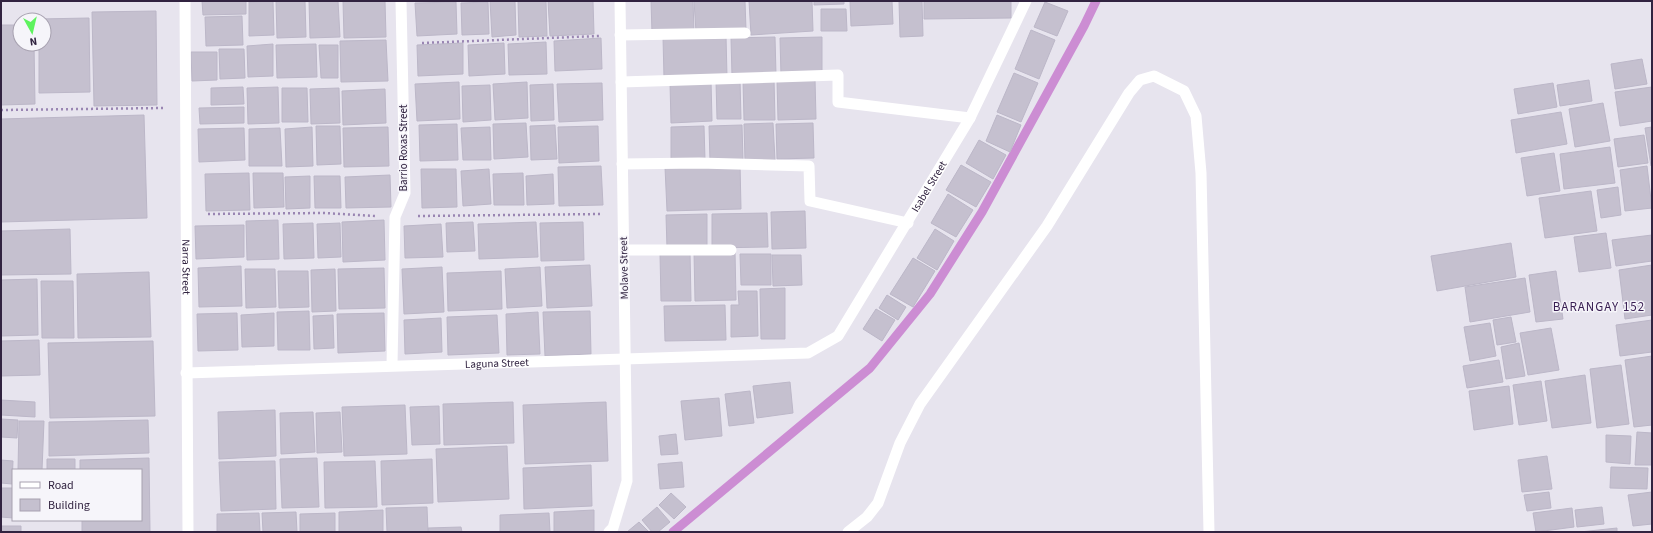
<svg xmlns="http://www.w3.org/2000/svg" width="1653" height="533" font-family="'Source Sans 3',sans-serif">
	<rect width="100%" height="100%" fill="#e7e4ee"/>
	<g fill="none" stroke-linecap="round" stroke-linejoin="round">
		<path stroke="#cc8dd3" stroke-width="9" d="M673,532L870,368L930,294L982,212L1084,26L1096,1"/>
	</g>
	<path fill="#c5c0cf" stroke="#bcb7c8" d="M202,1H246V14L203,15Z
		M273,1L274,35L249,36V2Z
		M276,1H305L306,37L277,38Z
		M309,1H338L340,37L310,38Z
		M343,1H385L386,37L344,38Z
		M490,1H515L516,35L492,37Z
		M518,1H546L547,36L519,37Z
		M548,1H593L594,34L550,36Z
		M651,1H693L694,32L652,33Z
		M694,1H745L746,30L696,32Z
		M749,1H812L813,31L751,35Z
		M814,1H844V4L814,5Z
		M850,1H892L893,24L851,26Z
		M899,1H922L923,36L900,37Z
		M924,1H1011V18L924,19Z
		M456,2L457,34L417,36L415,3Z
		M488,2L489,34L462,35L461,3Z
		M1045,2L1068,11L1057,36L1034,27Z
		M821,9H846L847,31H821Z
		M156,11L157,105L94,106L92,12Z
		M242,16L243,45L206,46L205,17Z
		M89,18L90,92L39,93V44H44V20H38V19Z
		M1,25H20V44H34L35,104L1,105Z
		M1031,30L1055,40L1039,79L1015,69Z
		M726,36L727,77L664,78L663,37Z
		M775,37L776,75L732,76L731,38Z
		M822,37V74L781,76L780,38Z
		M601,38L602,69L555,71L554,41Z
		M386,40L388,81L341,82L340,41Z
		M546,42L547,74L509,75L508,44Z
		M463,43V74L418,76L417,45Z
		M504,43L505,74L469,76L468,45Z
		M273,44V76L248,77L247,46Z
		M316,44L317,77L277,78L276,45Z
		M319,45H338V78H321Z
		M219,49H244L245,78L220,79Z
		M191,52H217V80L192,81Z
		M1642,59L1647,84L1615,89L1611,64Z
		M1014,73L1038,83L1021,122L997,112Z
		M774,79L775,120H744L743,80Z
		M815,79L816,119L778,120L777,80Z
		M740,80L741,119H717L716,81Z
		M1589,80L1592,101L1560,106L1557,85Z
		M711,81L712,121L671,123L670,82Z
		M459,82L460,119L417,121L415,84Z
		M527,82L528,118L495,120L493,84Z
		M602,83L603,120L559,122L557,84Z
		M1553,83L1557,107L1518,114L1514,89Z
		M553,84L554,120L531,121L530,85Z
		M490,85L491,120L463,122L462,86Z
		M243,87L244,104L211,105V88Z
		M278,87L279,123L248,124L247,88Z
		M1652,87V121L1620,126L1615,92Z
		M282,88H307L308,122H282Z
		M339,88L340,123L311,124L310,89Z
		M385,89L386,123L343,125L342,91Z
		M1603,103L1610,141L1575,147L1569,109Z
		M244,107V123L200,124L199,108Z
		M1561,112L1567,144L1516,153L1511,120Z
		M144,115L147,218L1,222V119Z
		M997,115L1021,125L1010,152L986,141Z
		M526,123L528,157L494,159L493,124Z
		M773,123L775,160L745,161L744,124Z
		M813,123L814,158L777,159L776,124Z
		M457,124L458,160L420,161L419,125Z
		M555,125L557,159L531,160L530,126Z
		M742,125L743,160L710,161L709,126Z
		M316,126H340L341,164L317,165Z
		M598,126L599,161L559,163L558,127Z
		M704,126L705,160L671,161V127Z
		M312,127L313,166L286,167L285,129Z
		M388,127L389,166L344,167L343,128Z
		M490,127L491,160H463L461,128Z
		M1652,127V166H1651L1645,128Z
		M244,128L245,160L199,162L198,129Z
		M280,128L282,166H249V129Z
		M1644,135L1648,163L1618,167L1614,139Z
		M979,140L1006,155L993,179L966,163Z
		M1610,147L1615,183L1564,189L1560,154Z
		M1554,153L1560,191L1527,196L1521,158Z
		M740,164L741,209L667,211L665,167Z
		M961,165L991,182L976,207L946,190Z
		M601,166L603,205L559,206L558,167Z
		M1647,166L1652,208L1625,211L1620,170Z
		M421,169H456L457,207L422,208Z
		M489,169L491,204L463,206L461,171Z
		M249,173L250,210L206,211L205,174Z
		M253,173H283L284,207L254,208Z
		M523,173L524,205H494L493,174Z
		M553,174L554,204L527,205L526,176Z
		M390,175L391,207L346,208L345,177Z
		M310,176V208L286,209L285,177Z
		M314,176H340L341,208H315Z
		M1618,187L1621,215L1601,218L1597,190Z
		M1591,191L1597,231L1545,238L1539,198Z
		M948,194L973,210L956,237L931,223Z
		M805,211L806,248L772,249L771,212Z
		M767,213L768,247L712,248V214Z
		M707,214V247L667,248L666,215Z
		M278,220L279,259L247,260L246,221Z
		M384,220L385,260L343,262L342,222Z
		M473,222L475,251L447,252L446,223Z
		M536,222L538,257L479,259L478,224Z
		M583,222L584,260L541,261L540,223Z
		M313,223L314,258L284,259L283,224Z
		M340,223L341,257L318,258L317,224Z
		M441,224L443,257L405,258L404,226Z
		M244,225V257L196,259L195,226Z
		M70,229L71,274L1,275V231Z
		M935,229L954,241L937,270L917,258Z
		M1606,233L1611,268L1579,272L1574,237Z
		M1652,235V261L1616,266L1612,240Z
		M1511,243L1516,277L1437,291L1431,256Z
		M735,251L736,300L695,301L694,252Z
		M690,252L691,301H661L660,253Z
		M740,254H771V285H741Z
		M772,255H801L802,285L773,286Z
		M913,258L935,271L913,307L890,294Z
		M590,265L592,306L547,308L545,267Z
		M1652,265V315L1625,319L1619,270Z
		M241,266L242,306L199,307L198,268Z
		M442,267L444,312L404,314L402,269Z
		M540,267L542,306L507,308L505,269Z
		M384,268L385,308L339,309L338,269Z
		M245,269H275L276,307L246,308Z
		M335,269L336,311L312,312L311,270Z
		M278,271H308L309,307L279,308Z
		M501,271L502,309L448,311L447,273Z
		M1556,271L1563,319L1536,322L1529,275Z
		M149,272L151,337L78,338L77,274Z
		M1525,278L1530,312L1470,322L1465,287Z
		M37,279L38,335L1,336V280Z
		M41,281H73L74,338H42Z
		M785,288V339H761L760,289Z
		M738,291H757L758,336L731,337V305H739Z
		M887,295L906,307L898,320L879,308Z
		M725,305L726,340L665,341L664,306Z
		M876,309L895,320L882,341L863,329Z
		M309,311L310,350H278L277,312Z
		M590,311L591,354L545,356L543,312Z
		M538,312L540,354L507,355L506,314Z
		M237,313L238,350L198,351L197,314Z
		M274,313V346L242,347L241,315Z
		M384,313L385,351L338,353L337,314Z
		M333,315L334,348L314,349L313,316Z
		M497,315L499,353L448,355L447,317Z
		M1511,317L1516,342L1497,345L1493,320Z
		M441,318L442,352L405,354L404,320Z
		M1652,320V352L1620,356L1616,325Z
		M1490,323L1496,356L1470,361L1464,327Z
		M1551,328L1559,370L1528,375L1520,333Z
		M39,340L40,375L1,376V341Z
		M153,341L155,416L50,418L48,343Z
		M1519,343L1525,376L1506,379L1501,347Z
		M1652,356V425L1634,427L1625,360Z
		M1499,360L1503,382L1467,388L1463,366Z
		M1621,365L1629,424L1597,428L1590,369Z
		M1585,375L1591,423L1552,428L1545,381Z
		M1541,381L1547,421L1519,425L1513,385Z
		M790,382L793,413L757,418L753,386Z
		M1509,386L1513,424L1474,430L1469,391Z
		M750,391L754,423L729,426L725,394Z
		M719,398L722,436L685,440L681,401Z
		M1,400L35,402V417L1,415Z
		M513,402L514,443L444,445L443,404Z
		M606,402L608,461L525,464L523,405Z
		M405,405L407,454L344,456L342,407Z
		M439,406L440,444L412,445L410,407Z
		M275,410L276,456L219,459L218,412Z
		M313,412L315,452L281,454L280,413Z
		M340,412L342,452L317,453L316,413Z
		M1,419L18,420L17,438L1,437Z
		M148,420L149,453L49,456V422Z
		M19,421H44L42,470H18Z
		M1637,432L1652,433V465H1635Z
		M676,434L678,454L661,455L659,436Z
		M1606,435L1631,436L1630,464L1606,462Z
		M507,446L509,499L438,502L436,449Z
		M1547,456L1552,489L1522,492L1518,460Z
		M149,458L150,532H82V520H141V470H80V460Z
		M317,458L319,507L282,508L280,459Z
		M47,459H75V470H47Z
		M432,459L433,503L382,505L381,461Z
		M1,460L13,461L12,484L1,483Z
		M275,461L276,509L221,511L219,462Z
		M375,461L377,507L325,508L324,462Z
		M682,462L684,487L660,489L658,464Z
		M591,465L592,506L524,509L523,468Z
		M1611,467L1648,468L1647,489L1610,488Z
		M1,488H13V518L1,517Z
		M1549,492L1551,508L1527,511L1524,495Z
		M1652,492V524L1633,526L1628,495Z
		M671,493L686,507L674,519L659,505Z
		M427,507L428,532H387L386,508Z
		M657,507L670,522L658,532H652L642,520Z
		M1602,507L1604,524L1577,527L1575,510Z
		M1572,508L1574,527L1536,532L1533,513Z
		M383,510V532H339V512Z
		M594,510V532H554V512Z
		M296,512L297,532H263L262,513Z
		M259,513L260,532H217V514Z
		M335,513V532H300V514Z
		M549,513L550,532H500V515Z
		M639,522L649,532H627Z
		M1,526H21V532H1Z
		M461,527L462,532H429L428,528Z
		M1617,528V532H1580Z"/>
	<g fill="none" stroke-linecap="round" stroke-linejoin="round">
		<path stroke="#9985b2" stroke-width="2.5" stroke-dasharray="2 3" stroke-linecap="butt" d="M422,43L599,36
			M1,110L164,108
			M208,214L324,213L375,216
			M418,216L603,214"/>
		<path stroke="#fff" stroke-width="11" d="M620,35L745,33
			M621,82L838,75V102L970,118
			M622,164L699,163L809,166L810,201L908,223
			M624,250H731
			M848,532L867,517L878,503L900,443L920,404L1047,226L1129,93L1140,80L1154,76L1184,91L1196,116L1201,173L1209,532"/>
		<path stroke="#fff" stroke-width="11" d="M392,365L395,217L405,193L401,1"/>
		<g stroke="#fff" stroke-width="11">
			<path id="s1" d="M185,1L188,532"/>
			<path id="s2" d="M186,373L808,353L838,336L970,118L1026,1"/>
			<path d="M609,532L613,528L627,481L620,1"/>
		</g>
	</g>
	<g text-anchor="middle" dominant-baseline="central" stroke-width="3" stroke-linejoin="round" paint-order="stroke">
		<g font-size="11" fill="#312340" stroke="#f6f5fa">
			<text transform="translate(403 148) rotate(-90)">Barrio Roxas Street</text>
			<text stroke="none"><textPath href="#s2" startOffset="832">Isabel Street</textPath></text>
			<text stroke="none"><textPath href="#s1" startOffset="266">Narra Street</textPath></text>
			<text transform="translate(624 268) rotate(-91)">Molave Street</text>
			<text stroke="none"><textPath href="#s2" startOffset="311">Laguna Street</textPath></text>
		</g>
		<g font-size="13" letter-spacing="1" fill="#391f53" stroke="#f6f5fa">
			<text x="1599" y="307">BARANGAY 152</text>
		</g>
	</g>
	<rect width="1653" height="533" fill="none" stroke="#312340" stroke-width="4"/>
	<rect x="12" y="469" width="130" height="52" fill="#f6f5fa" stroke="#a7a1b0"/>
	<rect x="20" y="482" width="20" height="6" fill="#ffffff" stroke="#a7a1b0"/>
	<text x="48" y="489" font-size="12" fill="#312340">Road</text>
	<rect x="20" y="499" width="20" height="12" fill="#c5c0cf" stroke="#a7a1b0"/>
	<text x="48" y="509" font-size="12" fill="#312340">Building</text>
	<g transform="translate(32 32) rotate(172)"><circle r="19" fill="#f6f5fa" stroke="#a7a1b0"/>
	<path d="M0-3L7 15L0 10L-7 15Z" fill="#5ef35e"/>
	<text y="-6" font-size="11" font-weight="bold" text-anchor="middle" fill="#312340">N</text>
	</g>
</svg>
